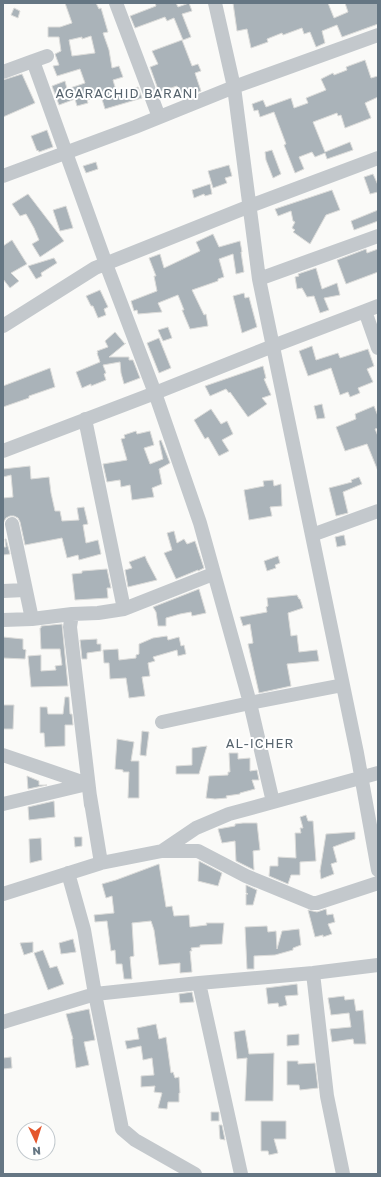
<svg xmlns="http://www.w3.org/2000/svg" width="381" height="1177" font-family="'Golos Text',sans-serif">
	<rect width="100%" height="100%" fill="#fafaf8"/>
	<path fill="#aab3b9" stroke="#dcdcda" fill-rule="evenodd" d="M65,3H96L99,9L101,8L108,32L103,33L109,50L112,68L119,66L123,77L113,80L117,94L138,87L142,98L105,109L101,96L87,100L88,103L77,106L75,99L59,105L52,86L65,81L67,89L85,83L80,69L57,76L53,66L59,65L55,54L61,51L59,37H48V27H60L72,23ZM91,36L95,53L72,56L69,40L82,37V39Z
		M155,3H176L178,7L189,3L192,11L182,14L191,37L183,40L174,18L167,21L165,17L135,28L130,16L156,6Z
		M233,3H328L334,18L348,12L345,3H378V24L342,37L337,25L322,31L325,43L316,47L310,32L304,34L302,28L283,35L282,33L267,39L268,42L251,48L247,29L237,31Z
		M14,8L20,11L18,18L11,15Z
		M182,40L192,66L198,64L201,71L195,73L201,91L182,99L177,86L159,92L150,67L158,64L152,51Z
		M365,60L371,78L378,76V97L365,103L371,118L345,128L341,115L338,116L337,113L313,122L325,152L350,142L353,150L327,159L325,153L315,157L312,152L299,157L304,169L295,173L284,145L286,144L274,112L260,117L258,110L254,111L252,104L263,100L266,107L291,98L294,108L308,103L306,98L326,90L321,79L333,73L334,75L347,70L346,67Z
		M22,74L35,103L3,117V80Z
		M47,130L53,147L39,152L38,150L37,151L31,136Z
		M272,150L281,174L273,178L266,160L265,152Z
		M96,162L98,169L86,173L83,166Z
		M229,165L232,176L225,178L227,183L213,188L208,171Z
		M373,174L378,185V192L370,194L364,177Z
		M210,184L212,194L205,196L204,194L194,198L192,190Z
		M332,190L340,210L326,215L310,244L293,232L295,230L292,228L295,222L293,221L291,211L278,216L275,209Z
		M28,194L64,241L40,257L32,244L39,240L34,228L26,214L20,216L12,204Z
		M66,206L73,228L60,231L53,210Z
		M378,210V221L354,230L351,221Z
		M213,234L219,247L240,241L242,252H241L244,272L236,274L233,254L219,259L224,277L218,279V281L192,290L204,315L206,314L208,326L190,329L182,310H184L178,295L158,303L162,312L138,314L137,310L134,311L131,301L157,291L154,276H156L149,258L160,254L164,268L200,251L196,242Z
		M12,240L27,264L11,273L19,281L10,288L3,279V246Z
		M366,249L367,253L378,249V272L346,284L337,260Z
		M54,258L57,263L41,273L42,276L36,279L28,266Z
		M316,268L322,289L337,283L340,295L324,298L329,310L320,313L314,296L307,297L302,288L297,289L295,277L299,276L298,274Z
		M100,290L108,307L104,309L106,315L98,318L93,306H91L86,296Z
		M244,293L245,298L249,297L257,327L242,333L233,296Z
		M168,327L172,338L163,341L158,330Z
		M115,332L125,344L126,343L109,357H129V360H133L140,378L124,384L121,373L120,362L103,365L106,373L104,374L106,380L91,386V384L82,388L76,372L100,362L97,353H98L97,351L108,347L105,341Z
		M159,338L171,368L159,373L147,343Z
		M312,346L316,360L338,353L340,358L368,349L374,366L367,369L373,382L358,388L360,393L350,397L348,392L340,395L331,368L308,376L299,351Z
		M263,366L266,378L264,379L271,395L262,398L267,404L248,417L230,392L229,393L226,389L210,396L205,386Z
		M50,368L55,387L29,396V398L3,407V386Z
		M322,404L325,418L317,419L314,406Z
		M374,406L378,416V428L375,429L378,436V471L367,444L345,451L336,427L356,419L355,414Z
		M211,409L221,424L227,421L233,434L222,440L229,451L219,456L208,437L205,439L194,420Z
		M136,431L137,434L150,431L154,445L144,448L150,464L163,459L159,441L161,440L170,463L159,469L162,484L152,488L154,497L132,500L130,485L121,487L120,480L107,482L103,464L127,460L121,439L125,438L124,435Z
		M30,466L31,479L49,477L51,493L55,511H60L62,521L79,520L77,508L84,507L88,524L83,525L86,543L98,540L101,554L79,560L78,555L67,558L62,538L25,545L20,522L18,518L14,516H10L6,518L3,523V498L13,497L11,475L3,477V469Z
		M359,477L362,484L343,492L348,513L336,516L329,488L352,482L351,480Z
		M273,480L274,486L281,484L282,506L270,507L272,516L249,520L244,490L264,486L263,481Z
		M174,531L177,543L184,539L187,544L195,541L204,568L198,571V570L176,579L164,553L172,550L167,533Z
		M344,535L346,545L337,547L335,537Z
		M5,539H6L10,554L3,555V547H6Z
		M145,556L147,561L157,580L128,587L125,570L132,568L129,562Z
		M278,556L280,563L275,565L276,568L267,571L264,561Z
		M107,569L111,588H107L108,598L75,600L72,574L82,573V571Z
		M199,589L206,613L192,616L191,612L180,614L166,618V626H158L156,612L153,607Z
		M297,595L299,599H300L303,608L288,613L291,636L297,635L299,652L317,650L319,661L287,664L291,686L259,693L248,644L253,643L250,624L243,626L240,617L267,612L266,607L268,606L267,598Z
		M62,624L68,686L31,687L28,656L41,655V671L56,670L55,666L62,665L60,649H41L40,628H41V626Z
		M167,636L168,640L179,637L181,646L184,645L186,654L178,656L177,650L153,657L155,661L148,663L150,676L142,677L145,696L129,698L126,678L110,679L109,663H104L103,650L118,649L119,660L136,658V655L139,654V644L153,638Z
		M3,637L23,639V649L26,650L25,659L3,658Z
		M97,639V644H101V651L87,653V659H82L80,640Z
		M65,697H69L70,714H72L73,725H65V746L45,747L44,733H40V707H47L48,714H63Z
		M3,705H14L13,729H3Z
		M142,731L149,732L146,756L140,755Z
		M117,739L134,742L131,761H139V798H128L129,772H123V770L115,769Z
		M207,746L199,774H176V766L192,765V748Z
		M229,753H238V759L250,758V771L257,770L259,780H252L255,789L240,793V794L226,796L227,798L215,799L206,798L209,776L228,775V772H230Z
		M27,776L39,781V785H47L28,789Z
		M54,801L55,817L29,820L28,807Z
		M306,815L308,821H313L316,861L300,862V875H291L288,884L269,876L270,866H278V857L296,858L295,833H301L300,828H303L300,817Z
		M243,823H257L260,850L253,851L254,870L236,861L235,841L222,843L218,829L235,826V824Z
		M355,832V839L333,847L337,862L331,864L334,874L321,879L320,871L326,834Z
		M74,837H82V846L75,847Z
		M41,838L42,860L30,863L29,839Z
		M199,861L222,873L218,886L198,881Z
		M159,864L166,907L172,906L174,916L189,915L190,927L207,925L206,923H224L222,944L200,945V947L191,948L192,951H190L192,972L180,973V963L159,965L154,930L151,921L132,923L134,956L130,957L132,979H124L122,964H116L115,950L111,951L107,921L95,922L94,915L114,913L112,896L106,898L102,884L116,880Z
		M246,885L257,890L253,905H246V894H248L246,893Z
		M326,909L327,915L333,914L335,922L328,924L332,934L323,937V935L315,937L308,910L317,912Z
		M267,926L268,932L276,931L277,949L282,931L299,929L301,945L293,948V950L275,955L254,956V969H247L245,927Z
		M73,939L76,952L61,954L59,943Z
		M33,942V952L24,955L20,943Z
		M43,950L50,968L57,966L64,984L48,990L34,953Z
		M297,984L298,995L285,996L287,1005L279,1007L278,1003L268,1004L266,988Z
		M192,992L194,1002L180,1003L179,994Z
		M344,996L345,1000L354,999L356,1011L363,1010L366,1044H354L353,1039L332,1042L330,1029L351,1027L349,1013L331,1015L328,998Z
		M89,1009L95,1040L84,1042L89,1065L76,1068L72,1039H73L66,1014Z
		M156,1024L159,1039L166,1037L171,1073L173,1072L175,1078L179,1077L180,1093H179V1102H168L167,1109L158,1108L162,1093L154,1092L155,1086L141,1087V1076L154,1075L152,1058L143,1060L141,1046L127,1049L125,1041L139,1039L137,1028Z
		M245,1030L249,1054L274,1053L273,1101H245L247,1058L237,1059L234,1032Z
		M299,1034V1045L287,1046V1035Z
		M11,1057L12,1068L3,1069V1058Z
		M287,1061H298V1064L315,1063L318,1088L300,1090L299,1085H287Z
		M211,1112H219V1121H211Z
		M261,1121H286V1139H274L278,1153L269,1155L268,1151H261Z
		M219,1125H222L225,1140L220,1139Z"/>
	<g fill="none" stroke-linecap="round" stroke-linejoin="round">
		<path stroke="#c3c8cc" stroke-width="14" d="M116,3L159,117
			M215,3L234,87L259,279L357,753L378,870
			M33,61L47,56
			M3,72L33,61L106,264L155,393L200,523L250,703L273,802L378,773
			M3,176L135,127L234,87L378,35
			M259,279L378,236
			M365,311L378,306
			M3,326L95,268L250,206L378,158
			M3,451L155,393L273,346L365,311L378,348
			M12,524L32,619
			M312,535L378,511
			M3,591L25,590
			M124,609L213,574
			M72,614L70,627L91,805
			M3,620L32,619L72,614L98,613L124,609L85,419
			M162,722L250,703L343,685
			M3,755L88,784
			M90,796L101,863
			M3,804L87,784
			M162,851L196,828L229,814L273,802
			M68,873L84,930L95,994L122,1129L135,1140L195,1174
			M3,894L101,863L162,851H198L246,876L312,903H317L378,883
			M313,973L327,1096L343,1174
			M199,983L241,1174
			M3,1022L95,994L199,983L313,973L378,965"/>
	</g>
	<g text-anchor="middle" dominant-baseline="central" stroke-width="4" stroke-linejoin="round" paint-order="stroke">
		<g font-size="13" letter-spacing="1" fill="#57646e" stroke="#fff">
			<text x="127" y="93">AGARACHID BARANI</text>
			<text x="260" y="743">AL-ICHER</text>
		</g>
	</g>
	<rect width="381" height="1177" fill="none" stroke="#657683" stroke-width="8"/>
	<g transform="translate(36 1141) rotate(176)"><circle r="19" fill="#ffffff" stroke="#c1c8cd"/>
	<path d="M0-3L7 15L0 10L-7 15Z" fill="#e4572e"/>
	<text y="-6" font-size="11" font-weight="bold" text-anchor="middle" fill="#657683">N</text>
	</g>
</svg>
